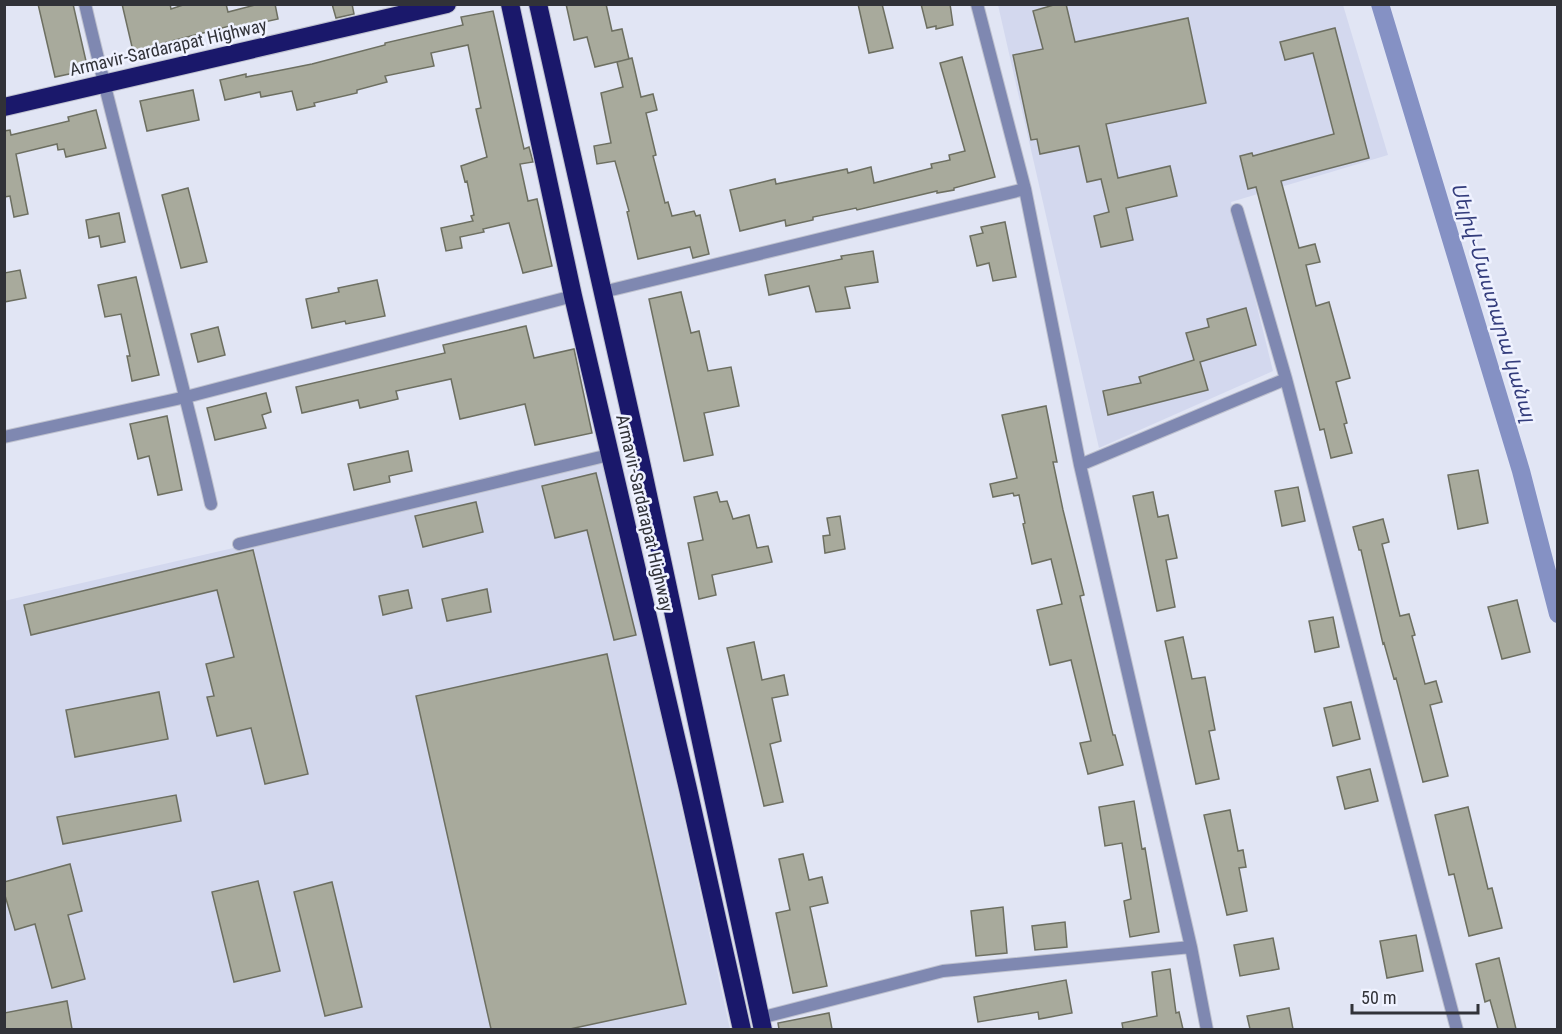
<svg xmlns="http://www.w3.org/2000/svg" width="1562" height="1034" font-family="'Roboto Condensed','Noto Sans Armenian',sans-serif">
	<rect width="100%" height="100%" fill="#e1e5f4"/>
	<path fill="#d3d8ee" d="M998,5H1343L1388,155L1231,202L1273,371L1099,448Z
		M606,462L730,1029H5L4,601Z"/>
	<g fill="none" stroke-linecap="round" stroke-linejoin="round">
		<path stroke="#8591c4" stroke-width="18" d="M1380,4L1521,471L1558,614"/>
	</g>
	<path fill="#a8aa9c" stroke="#6d6f61" stroke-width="1.5" d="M38,4H73L88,70L55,77Z
		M122,4H170L171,9L186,4H226L228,12L259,4H275L278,19L264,22L266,29L237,35L234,25L133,51Z
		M332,4H352L354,14L336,18Z
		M566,4H606L612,31L622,29L629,59L595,67L587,37L574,40Z
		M858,4H882L893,48L869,53Z
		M921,4H950L953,25L936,29V26L927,28Z
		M1057,4H1066L1075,42L1188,18L1206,103L1106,124L1118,178L1170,166L1177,196L1126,208L1133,240L1101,247L1094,216L1109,212L1101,179L1087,182L1079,146L1040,154L1037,139L1031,140L1013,55L1043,49L1033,11Z
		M493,11L524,149L529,147L533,162L520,164L528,201L537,199L552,266L523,273L509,223L483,229L484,232L460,237L462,248L446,251L441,228L473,221L471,216L474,215L467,181L465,182L461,166L487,157L476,109L481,108L468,45L431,53L434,66L385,76L387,82L357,90V93L314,103L315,106L297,110L292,91L261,97L260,92L225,100L220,80L246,74V77L312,64L385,45V43L463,25L461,17Z
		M1335,28L1369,158L1281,181L1299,248L1315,244L1320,262L1306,265L1316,306L1329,302L1350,378L1336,382L1347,423L1344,424L1352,453L1331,458L1324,429L1320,430L1256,187L1248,189L1240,156L1252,153L1253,156L1334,134L1313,53L1285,60L1280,42Z
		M962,57L995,177L954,188V190L937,193V191L857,210L856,208L813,217V220L786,226L785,220L740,231L730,190L775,179L776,184L847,169L848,173L871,167L874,183L932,168L931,164L950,160L949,155L965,151L940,63Z
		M632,58L641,97L653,94L657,110L646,113L656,155L653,156L665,203L668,202L672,216L694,211L696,216L700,215L709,254L693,258L690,247L638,259L627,212L629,211L615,161L597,164L594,146L611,143L601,93L623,87L617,62Z
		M193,90L199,120L147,131L140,101Z
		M96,110L106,148L66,157L64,149L58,150L57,144L16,154L28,214L14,217L10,196L4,197V131L10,130L11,135L69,121L68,117Z
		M188,188L207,262L181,268L162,195Z
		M119,213L125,242L101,247L99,236L89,238L86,220Z
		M1005,222L1016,277L993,281L989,263L977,266L970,236L983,233L981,227Z
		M873,251L878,282L845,287L850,308L816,312L809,286L769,295L765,275L842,259L841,256Z
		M20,270L26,298L4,302V273Z
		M136,277L159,375L132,381L127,356H130L121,314L105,317L98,285Z
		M377,280L385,316L346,324L345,321L312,328L306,299L339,292L338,288Z
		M681,292L691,333L699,331L708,371L731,367L739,406L704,413L713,455L684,461L649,299Z
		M1246,308L1256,345L1200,362L1208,390L1108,415L1103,391L1141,383L1139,377L1194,360L1186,333L1209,327L1207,319Z
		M526,326L534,358L574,349L592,433L535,445L525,404L460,419L451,379L396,391L398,399L360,408L358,400L302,413L296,387L445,353L443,345Z
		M218,327L225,355L198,362L191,334Z
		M266,393L271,412L262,415L266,428L215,440L207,408Z
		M1046,406L1057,462H1053L1063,510L1084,595L1080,596L1113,735H1115L1123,765L1088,774L1080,743L1091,741L1071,660L1050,665L1037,610L1062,604L1051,559L1032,564L1023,524L1025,523L1019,495L1014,496L1013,493L993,497L990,484L1017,478L1002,415Z
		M167,416L182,490L158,495L149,456L138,459L130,424Z
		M408,451L412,471L389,476L390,482L354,490L348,464Z
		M1478,470L1488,523L1458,529L1448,475Z
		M596,473L636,635L614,640L587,530L555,538L542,486Z
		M1298,487L1305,521L1282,526L1275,491Z
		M717,492L720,502L727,501L733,519L749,515L757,548L768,546L772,562L712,575L716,595L699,599L688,543L703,540L694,497Z
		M1153,492L1158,517L1168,515L1177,558L1166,560L1175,607L1157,611L1133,496Z
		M476,502L483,532L423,547L415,516Z
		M840,516L845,549L825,553L823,536L830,535L827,518Z
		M1383,519L1389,542L1382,544L1400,616L1409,614L1415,635L1412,636L1425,684L1436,681L1442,702L1430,705L1448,776L1423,782L1396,678L1394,679L1384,643L1383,644L1361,550H1359L1353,527Z
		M253,550L308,774L265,784L251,728L217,736L207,697L214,696L206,664L234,657L217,590L31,635L24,605Z
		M487,589L491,612L447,621L442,599Z
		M408,590L412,608L383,615L379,596Z
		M1517,600L1530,652L1502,659L1488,607Z
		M1333,617L1339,647L1315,652L1309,621Z
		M1183,637L1192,679L1205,677L1215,730L1209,731L1219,779L1196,784L1165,641Z
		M754,642L762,680L784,675L788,695L772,698L781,741L770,744L783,802L764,806L727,648Z
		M607,654L686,1004L570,1029H491L416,696Z
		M159,692L168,739L75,757L66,710Z
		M1351,702L1360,739L1333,746L1324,708Z
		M1370,769L1378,801L1345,809L1337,777Z
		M176,795L181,821L63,844L57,817Z
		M1134,801L1142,849L1145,848L1159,932L1130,937L1124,901L1131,899L1122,843L1105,846L1099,807Z
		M1468,807L1488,889L1492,888L1502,928L1469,936L1454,874L1449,875L1435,815Z
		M1230,810L1238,851L1243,850L1246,867L1239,868L1247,911L1227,915L1204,815Z
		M803,854L809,880L822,877L828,903L810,907L827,986L793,993L776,913L790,910L779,859Z
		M70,864L82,911L68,915L85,979L52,988L35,924L15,930L4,892V882Z
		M258,881L280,971L234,982L212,892Z
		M332,882L362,1007L325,1016L294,892Z
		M1003,907L1007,953L976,956L971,911Z
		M1065,922L1067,947L1035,950L1032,926Z
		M1416,935L1423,971L1387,978L1380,941Z
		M1273,938L1279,969L1240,976L1234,945Z
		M1499,958L1516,1029H1498L1490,1000L1485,1002L1476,964Z
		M1170,969L1176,1013L1179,1012L1183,1029H1123L1122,1023L1157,1016L1152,972Z
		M1066,980L1072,1013L1039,1019L1038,1012L978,1022L974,997Z
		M67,1001L72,1029H4V1013Z
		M1289,1008L1293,1029H1250L1247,1016Z
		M829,1013L832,1029H779L778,1023Z"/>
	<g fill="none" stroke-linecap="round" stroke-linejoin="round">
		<g stroke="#bec1ce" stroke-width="14">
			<path id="street" d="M85,4C124,172 173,336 211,504
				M977,4L1025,189L1080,465L1191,947L1207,1030
				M1237,210L1286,379L1457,1030
				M603,292L1025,189
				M4,437L186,397L573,296
				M1080,465L1286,379
				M239,544L609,455
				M760,1018L943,971L1191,947"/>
		</g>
		<g stroke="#bec1ce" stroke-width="20">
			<path id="highway" d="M510,4L573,296L688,789L742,1030
				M538,4L639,453L763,1030
				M4,107L447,4"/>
		</g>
		<use href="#street" stroke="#7f88b1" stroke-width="12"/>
		<use href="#highway" stroke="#1a186b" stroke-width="18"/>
	</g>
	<g text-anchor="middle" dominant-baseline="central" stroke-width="5" stroke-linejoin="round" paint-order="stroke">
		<g font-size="18" fill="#313238" stroke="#eff2ff">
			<text transform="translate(168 47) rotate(-13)">Armavir-Sardarapat Highway</text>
			<text transform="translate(645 513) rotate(77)">Armavir-Sardarapat Highway</text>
		</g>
		<g font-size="20" font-style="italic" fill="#333c7c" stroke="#eff2ff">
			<text transform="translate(1494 302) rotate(73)">Սելիվ֊Մաստարա կանալ</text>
		</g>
	</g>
	<rect width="1562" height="1034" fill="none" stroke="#313238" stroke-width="12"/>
	<path d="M1352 1004v9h126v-9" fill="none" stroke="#313238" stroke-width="3"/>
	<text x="1361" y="1004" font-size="18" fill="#313238" stroke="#eff2ff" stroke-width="4.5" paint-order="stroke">50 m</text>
</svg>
